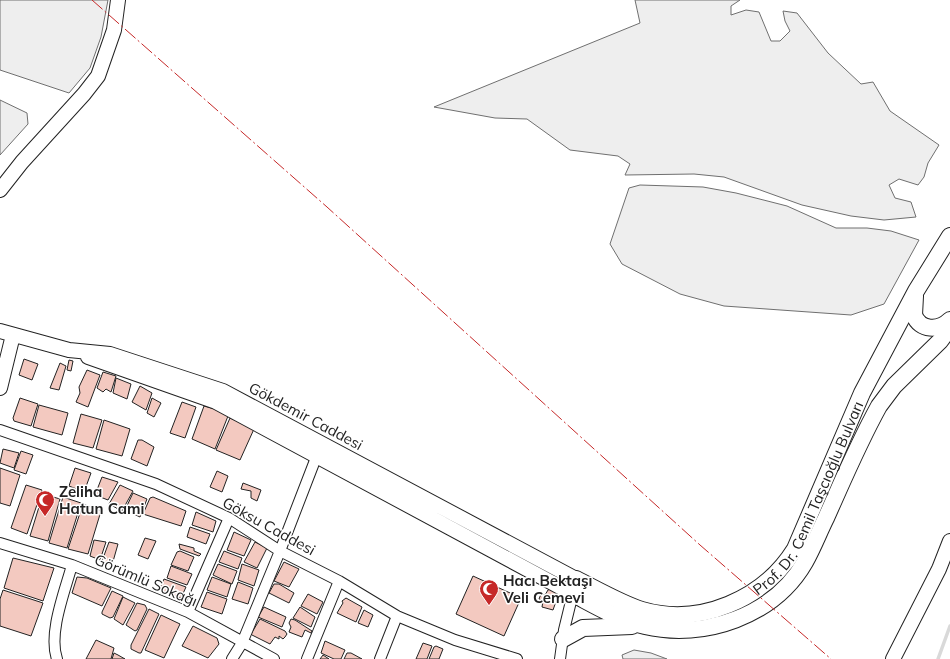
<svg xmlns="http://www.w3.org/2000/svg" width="950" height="659" font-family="Mulish,sans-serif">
	<rect width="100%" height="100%" fill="#fff"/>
	<path fill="#eee" stroke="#6f6f6f" d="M0,0H108L101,37L90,68L69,93L0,70Z
		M635,0H740L731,6V15L746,10L759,12L771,41H780L790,31L785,21L783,11L797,13L828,53L861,84L873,82L890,111L939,145L928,163L924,177L918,185L899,179L889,185L895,198L911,202L916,217L884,220L851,216L802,205L724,177L694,174L625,175L630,164L618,156L570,150L527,119L495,118L434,107L640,23Z
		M0,100L27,113L28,124L0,155Z
		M640,185L703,187L736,193L787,206L836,228H867L891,231L919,240L884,304L851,315L724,306L680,294L622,264L610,244L629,188Z
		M634,650L651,653L667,659H623L622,655Z"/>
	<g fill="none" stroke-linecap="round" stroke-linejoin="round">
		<path stroke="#d9d9d9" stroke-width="3.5" d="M938,659L950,626"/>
	</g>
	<path fill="#f3c9c0" stroke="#222" d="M24,359L38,364L32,380L19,375Z
		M69,360L73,361L71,371L67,370Z
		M60,363L66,366L59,390L50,388Z
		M87,370L100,375L88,407L76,402L80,393L79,387Z
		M103,372L116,376L111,392L106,389L103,392L97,388Z
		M116,378L131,384L127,399L113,393Z
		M140,386L152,393L146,410L132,402Z
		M20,398L38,404L31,426L14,421L13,418Z
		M152,398L161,403L154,417L147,413Z
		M182,402L196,407L185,438L170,433Z
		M39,405L68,413L62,435L33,427Z
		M204,406L215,409L228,416L215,449L192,439Z
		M81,414L102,420L93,448L73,443Z
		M230,418L254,429L240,460L216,450Z
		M104,420L130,429L122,456L96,449Z
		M138,440H142L154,447L147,466L131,459Z
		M3,449L19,453L14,468L0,463Z
		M21,451L33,455L26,474L14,470Z
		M0,468L20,475L10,506L0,503Z
		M75,468L91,473L84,492L69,486Z
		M217,471L228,476L222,492L210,487Z
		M102,477L118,482L108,500L95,495Z
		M243,483L261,490L257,501L251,498V491L241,489Z
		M26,485L42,490L27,534L11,528Z
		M120,485L133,491L122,511L109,504Z
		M133,493L147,499L140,517L125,510Z
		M43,494L60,499L48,541L30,536Z
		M63,497L81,503L67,548L49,543Z
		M153,497L186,511L181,526L143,514L150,498Z
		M83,504L101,511L88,554L68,549Z
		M196,512L216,521L213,532L192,525Z
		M190,527L210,534L206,544L187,537Z
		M234,532L251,540L244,556L227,550Z
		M145,538L156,541L148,559L138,555Z
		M94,540L106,542L100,560L90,556Z
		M109,542L118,544L112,565L102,561Z
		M255,542L267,548L257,568L244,562Z
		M179,544L194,548V551L201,554L199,556L180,549Z
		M180,551L194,557L188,571L171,565L177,552Z
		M224,551L242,558L238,569L219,562Z
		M13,558L54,568L43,601L4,588Z
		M284,562L299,569L289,587L274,581Z
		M218,564L237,571L232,584L213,575Z
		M242,564L259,570L254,586L238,580Z
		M171,566L192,574L187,585L167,578Z
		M473,576L521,598L504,636L456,614Z
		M77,577L87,578L111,588L102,606L72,593Z
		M212,577L231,584L227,597L207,590Z
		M164,579L186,587L181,598L159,590Z
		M238,582L253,588L248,604L232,599Z
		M274,584H279L294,593L289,603L269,593Z
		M550,589L559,593L553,610L542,607L543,601L539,599L541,594L545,595L548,590Z
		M3,590L43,603L31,636L0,626V599Z
		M112,591L123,596L113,617L110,618L102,614V612Z
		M207,592L227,599L222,614L201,607Z
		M308,594L323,602L317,614L301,606Z
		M123,597L135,603L123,625L114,619Z
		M346,598L362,607L356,622L337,613L343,603L342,601Z
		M137,603L145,605L147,609L137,630L135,631L126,625Z
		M264,607L286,617L282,627L258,617Z
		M300,607L315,617L311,627L293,618Z
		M149,609L159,614L141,653H139L131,649V645Z
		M364,610L373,615L368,627L358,623Z
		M161,615L180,624L164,658L145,650Z
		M260,619L285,631L287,634L285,637L283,639L279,636V639L275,637L270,644L252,635L251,634Z
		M291,619L295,620L312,631L311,633L305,630L302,637L289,632L291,627L289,623Z
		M193,626L217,638L219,644L208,658L182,646Z
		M96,640L114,648L111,659H86Z
		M325,641L345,650L341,659H334L321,653Z
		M423,643L432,646L427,659H416Z
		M436,646L443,649L439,659H429L434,647Z
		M114,653L118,655L125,659H112Z
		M347,653H351L362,659H344Z
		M323,655L329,659H320Z"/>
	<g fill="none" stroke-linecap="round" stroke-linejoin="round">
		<g stroke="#222" stroke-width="12">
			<path id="street" d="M0,430L156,484L229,518L280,551L339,581L397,616L455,640L517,659
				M0,543L72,565L188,612L274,659
				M188,612L229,518
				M57,659C48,633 65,591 72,565
				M232,659L242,643L280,551L319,450
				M307,659L339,581
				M380,659L397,616
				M560,659L564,630L574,589"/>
		</g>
		<g stroke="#222" stroke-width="16">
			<path id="secondary" d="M0,190L22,162L84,94L98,76L114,30L118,0
				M0,331L69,350L110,354L223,391L576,579
				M88,357L216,402L573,594
				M0,388L13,335
				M893,659L939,569L950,541"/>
		</g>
		<g stroke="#222" stroke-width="18">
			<g id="primary">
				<path d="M915,296L914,315C920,331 939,331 950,320"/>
				<path id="s1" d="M576,579C596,589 622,604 642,610C700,627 764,599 795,549L862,393L916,291L950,236"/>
				<path d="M573,594C596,606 619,620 645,626C704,640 774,616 805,562C813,548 819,532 826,518C843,480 859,442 879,406L894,386L940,341L950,328"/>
				<path d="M563,639L583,628L632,626"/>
			</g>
		</g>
		<use href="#street" stroke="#fff" stroke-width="10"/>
		<use href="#secondary" stroke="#fff" stroke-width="14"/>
		<use href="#primary" stroke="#fff" stroke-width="16"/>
		<path stroke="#c62828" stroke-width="1" stroke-dasharray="14 3 2 3" stroke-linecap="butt" d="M92,0L327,207L700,545L831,659"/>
	</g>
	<defs>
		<g id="mosque-pin" transform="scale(1)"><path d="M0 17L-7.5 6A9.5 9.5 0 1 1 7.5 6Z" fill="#c62828" stroke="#fff"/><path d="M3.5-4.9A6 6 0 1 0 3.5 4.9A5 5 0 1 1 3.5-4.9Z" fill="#fff"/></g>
	</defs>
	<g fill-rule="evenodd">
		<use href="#mosque-pin" x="45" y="500"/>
		<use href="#mosque-pin" x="489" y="589"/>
	</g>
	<g text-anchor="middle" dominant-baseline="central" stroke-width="3" stroke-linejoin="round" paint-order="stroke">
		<g font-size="15" fill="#222" stroke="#fff">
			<text transform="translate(306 416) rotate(28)">Gökdemir Caddesi</text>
			<text stroke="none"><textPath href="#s1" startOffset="300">Prof. Dr. Cemil Taşcıoğlu Bulvarı</textPath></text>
			<text transform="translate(269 526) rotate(29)">Göksu Caddesi</text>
			<text transform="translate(146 580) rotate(23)">Görümlü Sokağı</text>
		</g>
		<g font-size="15" font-weight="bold" fill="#222" stroke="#fff" text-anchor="start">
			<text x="59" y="491">Zeliha<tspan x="59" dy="17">Hatun Cami</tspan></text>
			<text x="503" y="580">Hacı Bektaşı<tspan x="503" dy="17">Veli Cemevi</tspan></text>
		</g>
	</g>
</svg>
